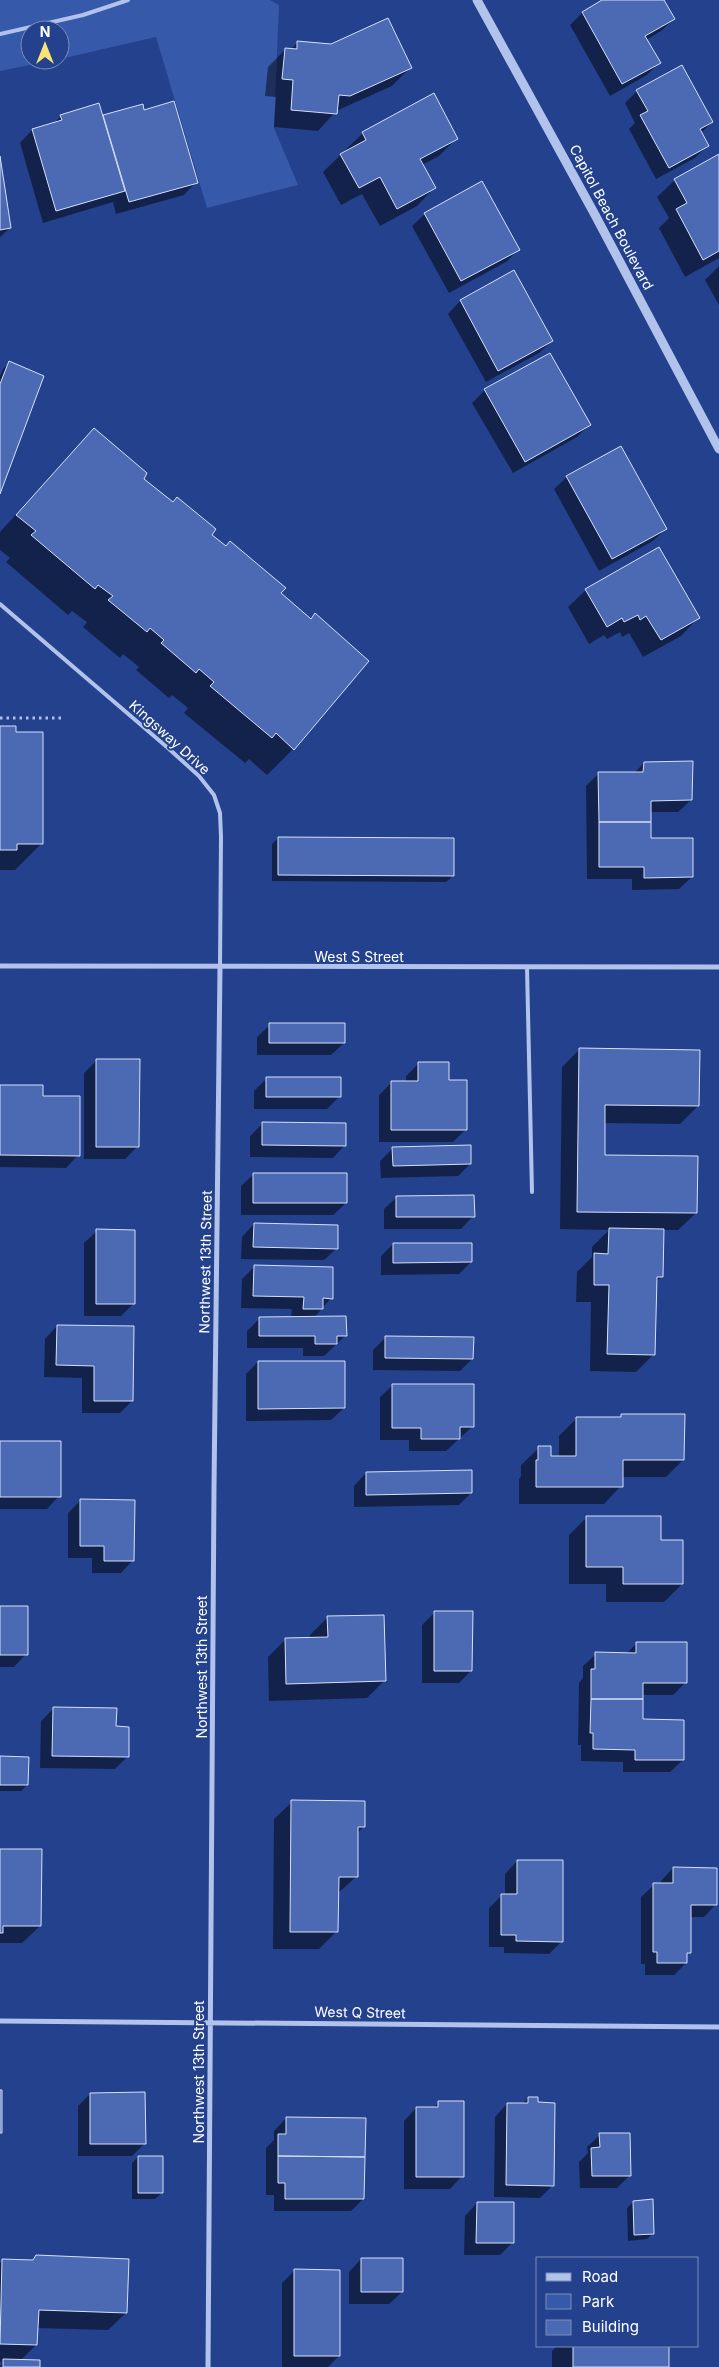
<svg xmlns="http://www.w3.org/2000/svg" width="719" height="2367" font-family="Inter,sans-serif">
	<rect width="100%" height="100%" fill="#23418c"/>
	<path fill="#3759a9" d="M0,0H270L279,5L274,128L298,185L207,208L156,37L60,59V30H30V60H55L0,71Z"/>
	<path fill="#0007" d="M605,0H663L674,19L661,31L646,40L659,63L647,75L610,96L570,25L582,13Z
		M298,42L410,68L392,86L336,111L318,131L274,127L276,97L265,96L268,67L286,49L290,50Z
		M637,91L712,122L701,133L708,145L695,158L656,179L629,129L635,123L625,103Z
		M142,105L144,111L196,182L184,195L116,214L113,202L43,223L20,143L32,130L53,124L61,116L102,117Z
		M363,133L457,138L439,156L422,165L434,188L417,206L380,226L362,194L341,205L323,172Z
		M719,155V258L685,277L659,228L669,218L657,197L675,180Z
		M0,164L10,228L0,237Z
		M425,214L518,250L506,262L449,293L412,226Z
		M719,266V305L705,280Z
		M514,272L552,341L539,353L486,382L448,314L460,301Z
		M549,354L589,425L577,437L513,473L472,403L485,390Z
		M9,363L0,490V376L3,369Z
		M94,429L142,479L310,620L293,749L267,775L249,759L245,763L184,713L188,708L172,695L169,698L136,670L139,667L123,654L120,658L83,627L87,622L72,611L68,615L6,562L10,558L0,550V532Z
		M567,477L666,529L653,541L599,571L554,489Z
		M586,590L698,618L681,636L643,657L629,633L622,637L620,632L607,639L604,635L589,644L568,607Z
		M0,728L41,844L15,870H0Z
		M644,763L691,800L678,812H650V840L692,877L679,889L632,890V879H587L586,786L599,773H634Z
		M278,838L453,876L446,882L272,881V844Z
		M270,1025L344,1043L331,1055H257V1037Z
		M580,1049L698,1106L680,1124L604,1123L603,1156L696,1213L678,1230H662V1276L656,1282L654,1354L636,1372L590,1371L591,1302H576L577,1272L592,1257V1247L609,1230L560,1229L562,1067Z
		M97,1060L138,1146L125,1159H84V1073Z
		M418,1064L448,1082L466,1129L453,1142H379V1095L392,1082H406V1076Z
		M266,1079L339,1097L327,1109H254V1091Z
		M0,1087L42,1097L78,1155L66,1168L0,1167Z
		M263,1123L345,1145L333,1158L250,1157V1136Z
		M393,1148L470,1164L458,1176L381,1178L380,1161Z
		M254,1174L346,1203L333,1215H241V1186Z
		M397,1197L473,1216L461,1229H384V1209Z
		M254,1224L337,1248L324,1260L241,1259L242,1237Z
		M97,1231L133,1304L121,1316H84V1243Z
		M393,1244L471,1262L459,1274L381,1275V1256Z
		M254,1267L331,1298L314,1318L345,1336L324,1356H303V1348H247V1331L260,1318H291L292,1309L241,1308L242,1279Z
		M57,1326L132,1401L120,1413H82V1378L44,1377L45,1339Z
		M386,1337L472,1359L460,1371L373,1370V1350Z
		M258,1362L344,1408L331,1420L246,1421V1374Z
		M393,1385L473,1426L446,1451H409V1440H380V1397Z
		M577,1418L683,1460L666,1477H621V1486L604,1504H519V1479L521,1476V1465L539,1448L550,1457H559V1436Z
		M0,1442L59,1496L47,1509H0Z
		M366,1473L471,1493L459,1505L354,1507V1486Z
		M81,1500L133,1560L121,1573H92V1558H68V1513Z
		M587,1517L682,1584L664,1602H606V1584H569V1535Z
		M0,1607L26,1654L14,1667H0Z
		M435,1612L471,1671L459,1683H422V1625Z
		M327,1618L385,1680L367,1698L269,1701L268,1657L285,1640L310,1639V1635Z
		M637,1643L685,1683L673,1695H642V1720L683,1760L670,1772H623V1762L581,1761V1745H578L579,1683L583,1678V1666L596,1654H626Z
		M54,1708L115,1727L127,1757L115,1769L40,1768L41,1721Z
		M0,1758L27,1785L21,1791H0Z
		M292,1802L364,1826L357,1834V1876L337,1894V1931L319,1949H273L274,1819Z
		M0,1850L40,1926L22,1943H0Z
		M517,1861L562,1941L549,1954L504,1953V1947H489V1908L501,1896H505V1874Z
		M673,1868L716,1904L704,1917H690L689,1952L686,1955V1963L674,1975H645V1964H641V1897L654,1885H661V1881Z
		M90,2094L144,2144L132,2156H78V2106Z
		M528,2098L553,2185L540,2198L494,2197L495,2117L507,2104H522Z
		M439,2103L462,2176L450,2189H404V2121L416,2108H433Z
		M286,2118L363,2199L351,2211H274V2195H266V2148L274,2140V2131Z
		M600,2135L630,2175L617,2188H580L579,2162L588,2153L587,2147Z
		M138,2157L162,2193L155,2199H132V2163Z
		M633,2202L653,2233L647,2239L628,2241L627,2208Z
		M477,2203L513,2242L500,2255H464L465,2216Z
		M36,2256L126,2313L108,2330L37,2328L36,2345L20,2361L39,2367H0L2,2362H0V2263L2,2261H31Z
		M361,2259L402,2292L389,2304H349V2272Z
		M295,2270L339,2356L328,2367H282V2283Z
		M557,2346H667L668,2367H552V2351Z"/>
	<path fill="#4b6ab3" stroke="#d6e0f8" d="M602,0H664L675,19L645,36L661,63L622,84L582,12Z
		M388,18L412,68L350,96L339,95L337,114L291,110L293,80L282,79L285,48L297,49V41L331,44Z
		M682,65L713,122L700,129L709,146L669,168L640,115L648,111L636,90Z
		M434,93L458,139L420,159L436,188L397,209L380,177L359,188L340,154L366,140L362,132Z
		M174,101L198,183L129,202L103,115L143,104L144,110Z
		M99,103L125,191L56,211L32,129L62,120L60,115Z
		M719,154V251L703,260L676,209L687,203L674,179Z
		M0,156L11,228L0,230Z
		M482,181L520,250L461,281L424,213Z
		M514,270L553,341L498,371L460,300Z
		M550,353L591,425L525,462L484,389Z
		M9,361L44,376L0,494V384Z
		M94,428L147,473L144,479L173,502L177,497L216,529L212,535L226,546L230,541L286,588L281,593L311,619L315,613L369,661L294,750L276,733L272,738L210,686L214,682L199,669L196,673L161,643L164,640L150,628L147,632L108,600L113,596L98,585L95,589L31,535L36,531L16,515Z
		M621,446L667,529L612,559L566,476Z
		M659,547L700,618L661,640L646,616L640,620L638,615L624,622L622,618L607,627L585,589Z
		M0,726H16V732H43V844H17V850H0Z
		M693,761L692,800L651,801V822H599L598,772H643L644,762Z
		M599,822H651V838H693V877L644,878V867H599Z
		M278,837L454,838V876L278,875Z
		M269,1023H345V1043H269Z
		M579,1048L700,1050L699,1106L605,1105V1155L698,1156L697,1213L577,1212Z
		M96,1059H140L139,1147H96Z
		M418,1062H449V1080H467V1130H391V1081H418Z
		M266,1077H341V1097H266Z
		M0,1085H43V1096H80V1156L0,1155Z
		M262,1122L346,1123V1146L262,1145Z
		M471,1145V1164L393,1166L392,1147Z
		M253,1173H347V1203H253Z
		M474,1195L475,1217H396V1196Z
		M254,1223L338,1225V1249L253,1247Z
		M609,1228L664,1229L663,1277H657L655,1355L607,1354L609,1285H594V1253L608,1254Z
		M96,1229L135,1230V1304H96Z
		M393,1243H472V1262L393,1263Z
		M254,1265L333,1267V1299L323,1298V1309H303L304,1297L253,1296Z
		M346,1316L347,1336H337V1344H315V1336H259V1317Z
		M57,1325L134,1326L133,1401H94V1366L56,1365Z
		M385,1336L474,1337L473,1359L385,1358Z
		M258,1361H345V1408L258,1409Z
		M392,1384H474V1427H460V1439H421V1428H392Z
		M621,1414H685L684,1460H623V1487H536V1460H538V1446H551V1456H576V1417H621Z
		M0,1441H61V1497H0Z
		M472,1470V1493L366,1495V1472Z
		M80,1499L135,1500L134,1561H104V1546H80Z
		M586,1516H661V1540H683V1584H623V1567H586Z
		M0,1606H28V1655H0Z
		M434,1611H473L472,1671H434Z
		M384,1615L386,1681L286,1684L285,1638L328,1637L327,1616Z
		M636,1642H687V1683H643V1699H591V1669H595V1652L636,1653Z
		M591,1699H643V1719L684,1720V1760H635V1750L593,1749V1733H590Z
		M53,1707L117,1708L116,1726L129,1727V1757L52,1756Z
		M0,1756L29,1757L28,1785H0Z
		M291,1800L365,1801V1827H358V1877H339L338,1932H290Z
		M0,1849H42L41,1926H3V1933H0Z
		M517,1860H563V1942L516,1941V1935H501V1894H517Z
		M673,1867L717,1868V1905H691V1953H687V1963H657V1952H653V1883H673Z
		M0,2090H2V2133H0Z
		M145,2092L146,2144H90V2093Z
		M528,2097H538V2102L555,2103L554,2186L506,2185L507,2103H528Z
		M438,2101H464V2177H416V2107H438Z
		M286,2117L366,2118L365,2157L278,2156V2134H286Z
		M599,2133H630L631,2176H592L591,2148L600,2147Z
		M138,2156H163V2193H138Z
		M278,2156L365,2157L364,2199H285V2183H278Z
		M653,2199L654,2234L634,2235L633,2201Z
		M477,2202H514V2243H476Z
		M36,2255L129,2259L127,2313L39,2310L37,2345L0,2344L2,2259L33,2260Z
		M361,2258H403V2292H361Z
		M294,2269L340,2270V2356H294Z
		M573,2346H669V2367H573Z
		M3,2359L40,2360V2367H3Z"/>
	<g fill="none" stroke-linecap="round" stroke-linejoin="round">
		<path stroke="#b1c2eb" stroke-width="3" stroke-dasharray="2.5 4" stroke-linecap="butt" d="M0,718H61"/>
		<path stroke="#b1c2eb" stroke-width="4" d="M0,34L83,15L128,0
			M0,604L168,748L199,776L214,795L220,813L221,837L220,967
			M527,967L532,1192"/>
		<path stroke="#b1c2eb" stroke-width="5" d="M0,966L719,967
			M0,2021L719,2027
			M208,2367L214,1488L220,967"/>
		<path stroke="#b1c2eb" stroke-width="9" d="M477,0L594,213L719,449"/>
	</g>
	<g text-anchor="middle" dominant-baseline="central" stroke-width="4" stroke-linejoin="round" paint-order="stroke">
		<g font-size="14" fill="#fff" stroke="#23418c">
			<text transform="translate(612 217) rotate(62)">Capitol Beach Boulevard</text>
			<text transform="translate(170 737) rotate(42)">Kingsway Drive</text>
			<text x="359" y="956">West S Street</text>
			<text transform="translate(205 1262) rotate(-89)">Northwest 13th Street</text>
			<text transform="translate(201 1667) rotate(-90)">Northwest 13th Street</text>
			<text transform="translate(360 2012) rotate(1)">West Q Street</text>
			<text transform="translate(198 2072) rotate(-90)">Northwest 13th Street</text>
		</g>
	</g>
	<rect x="536" y="2257" width="162" height="90" fill="#23418c" stroke="#7b8dba"/>
	<rect x="546" y="2273" width="25" height="8" fill="#b1c2eb" stroke="#7b8dba"/>
	<text x="582" y="2282" font-size="15" fill="#ffffff">Road</text>
	<rect x="546" y="2294" width="25" height="15" fill="#3759a9" stroke="#7b8dba"/>
	<text x="582" y="2307" font-size="15" fill="#ffffff">Park</text>
	<rect x="546" y="2320" width="25" height="15" fill="#4b6ab3" stroke="#7b8dba"/>
	<text x="582" y="2332" font-size="15" fill="#ffffff">Building</text>
	<g transform="translate(45 45)"><circle r="24" fill="#23418c" stroke="#7b8dba"/>
	<path d="M0-4L9 19L0 12L-9 19Z" fill="#f6e474"/>
	<text y="-8" font-size="14" font-weight="bold" text-anchor="middle" fill="#ffffff">N</text>
	</g>
</svg>
